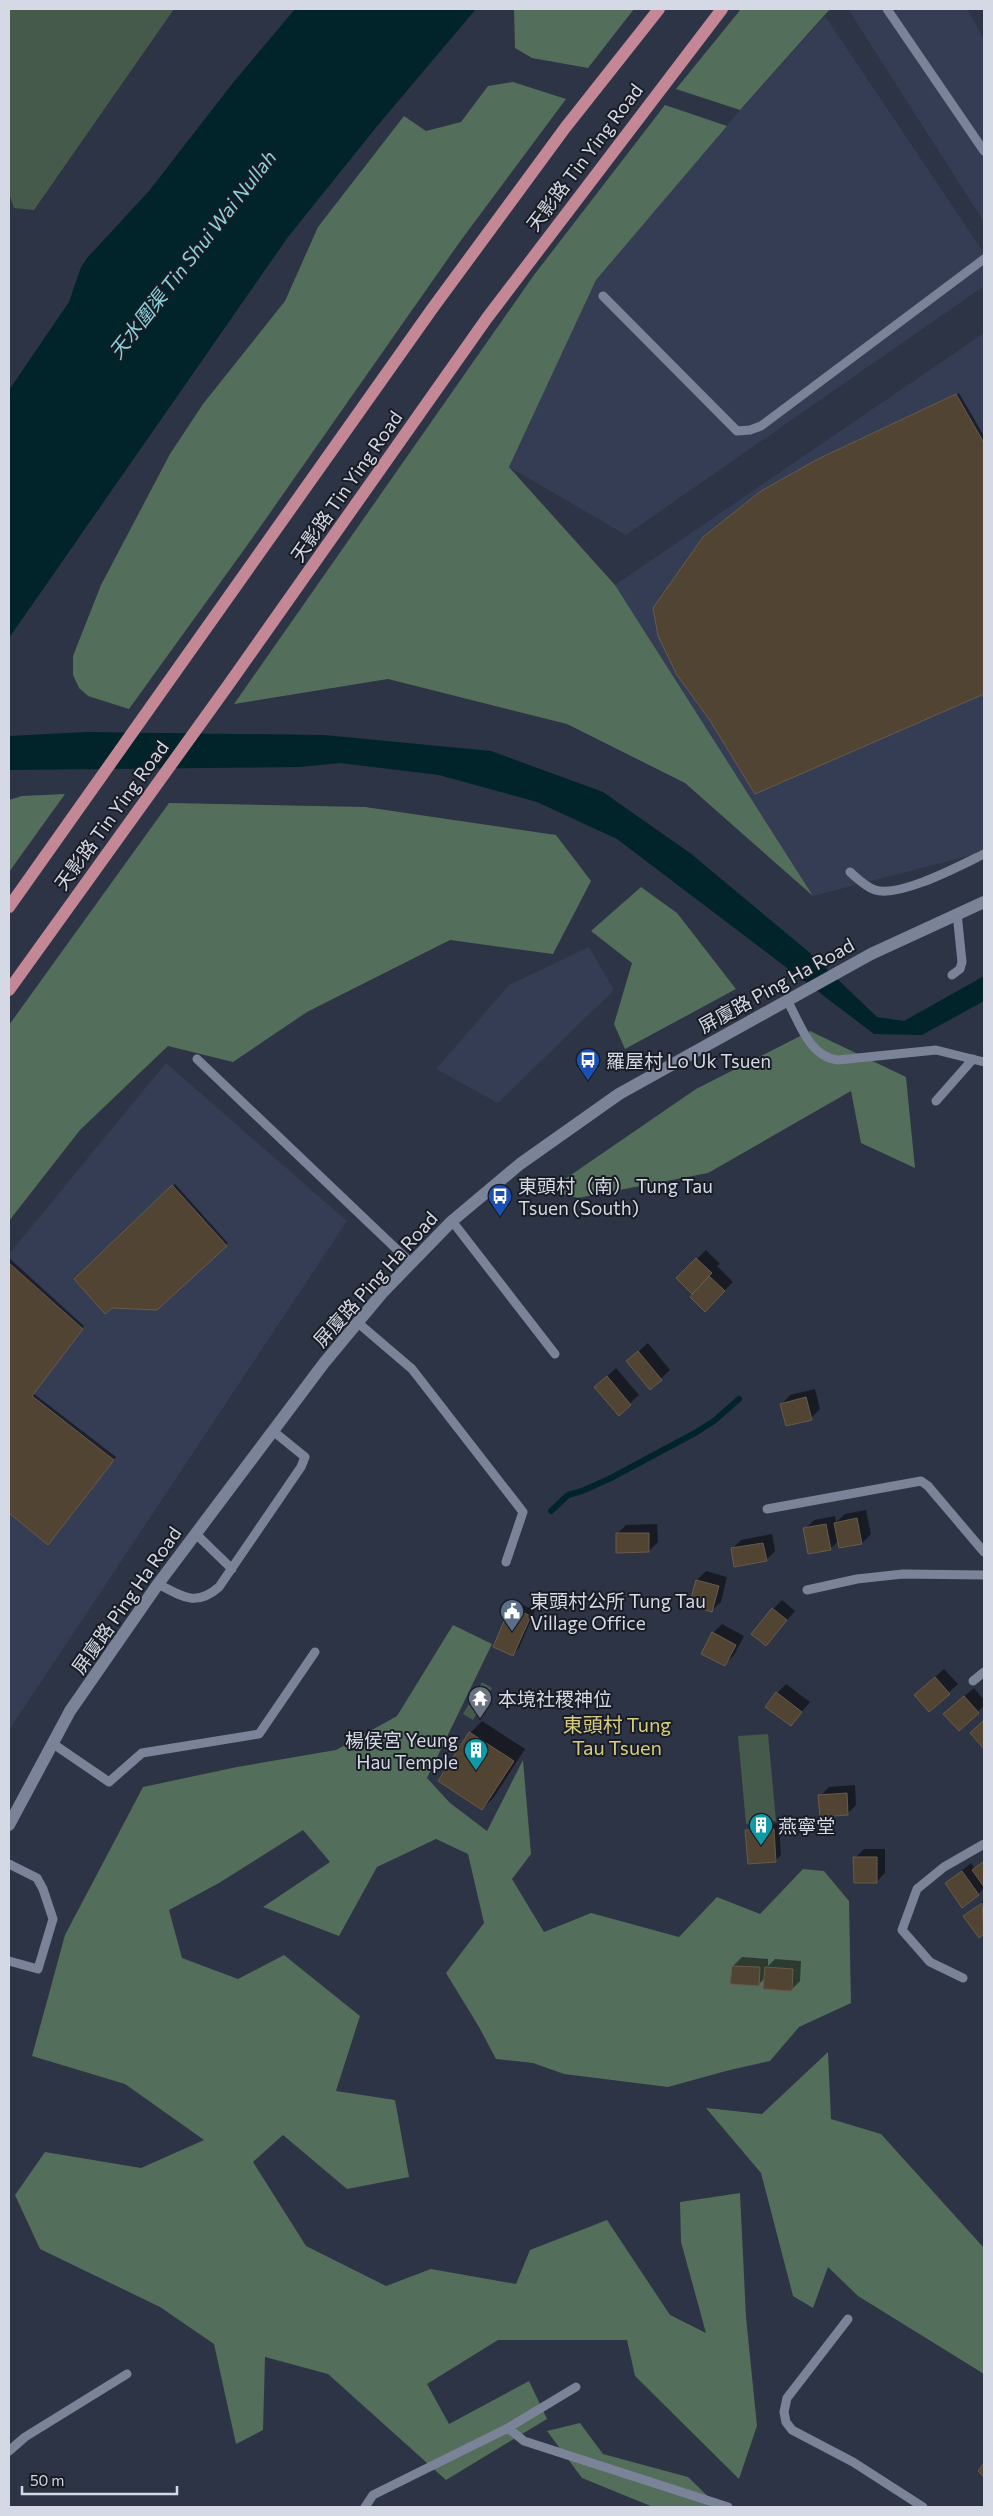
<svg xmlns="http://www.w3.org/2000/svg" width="993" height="2516" font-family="Commissioner,'Noto Sans SC',sans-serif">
	<rect width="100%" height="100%" fill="#2d3445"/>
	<path fill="#353d55" d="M848,9H967L984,39V222Z
		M825,16L984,253V286L626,535L509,467L596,280L740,110Z
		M984,333V852L813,896L615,585Z
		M589,947L614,990L498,1103L436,1069L509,985Z
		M166,1063L347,1221L9,1730V1254Z"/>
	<path fill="#455a4a" d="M9,9H174L34,210L14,208L9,193Z
		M482,1682L492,1688L473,1720L463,1714Z
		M768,1734L776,1821L746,1824L738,1736Z"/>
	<path fill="#536e5a" d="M514,9H634L588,68L532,58L515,48Z
		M741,9H830L740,110L676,89Z
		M513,82L566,99L459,243L251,540L129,709L88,696L79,688L73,675V656L101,585L170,454L203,404L285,301L318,227L404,116L426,131L461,122L488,86Z
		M665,105L727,126L596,280L509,467L615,585L813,896L685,783L567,724L388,679L234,704L534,275Z
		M65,794L9,872V800L22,796Z
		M169,803L365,807L556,835L591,881L553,954L450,940L307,1012L233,1062L168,1046L80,1130L9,1221V1025Z
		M641,887L677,913L736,989L625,1049L614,1024L632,963L591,931Z
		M810,1031L906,1077L915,1168L861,1143L851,1091L708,1173L578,1198L549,1190L696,1089Z
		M453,1625L492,1644L427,1778L450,1803L487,1831L523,1760L531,1854L512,1879L544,1932L591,1913L679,1937L717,1897L760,1914L803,1869L824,1871L849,1901L851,2003L799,2027L770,2061L726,2071L668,2087L564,2074L533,2063L496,2059L479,2027L446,1973L484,1923L468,1854L436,1839L377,1867L339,1936L263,1907L330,1862L303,1830L219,1883L169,1910L182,1958L238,1979L284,1955L360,2016L336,2091L395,2100L409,2177L347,2189L283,2135L253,2162L306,2246L386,2286L431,2269L516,2284L530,2250L607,2220L670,2315L706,2333L681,2242L680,2202L740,2193L746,2317L757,2426L739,2479L635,2376L627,2340H498L427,2384L449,2424L529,2381L547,2419L446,2480L328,2374L265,2357L263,2430L236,2444L214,2344L160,2307L40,2249L15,2195L45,2152L141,2168L204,2140L125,2084L32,2056L65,1935L143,1787L237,1767L336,1750L397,1716Z
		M828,2052L831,2119L881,2134L984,2248V2374L858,2296L828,2267L813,2308L793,2296L761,2173L706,2108L762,2114Z
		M580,2423L603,2454L688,2477L719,2507H653L582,2478L547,2431Z"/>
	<path fill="#002429" d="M295,9H476L378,125L288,237L9,638V390L69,302L81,267L88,257L149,191L232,84Z
		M86,732L324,735L491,751L603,792L690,853L809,952L877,1017L904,1021L984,976V1001L922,1035L874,1034L617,839L537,802L439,775L340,763L300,767L9,770V736Z"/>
	<path fill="#0007" d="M959,393L984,436V693L756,792L765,489L822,457Z
		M175,1184L228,1243L156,1309L76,1279Z
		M706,1250L720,1264L717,1266L733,1282L705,1310L694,1294L678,1278Z
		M9,1258L84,1326L33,1393L116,1457L48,1543L9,1511Z
		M648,1343L670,1370L650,1389L628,1361Z
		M616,1368L639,1395L619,1414L605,1378Z
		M815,1389L820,1409L811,1418L782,1404L790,1395Z
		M866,1510L871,1534L862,1543L839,1540L830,1549L805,1529L814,1520L835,1516L836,1522L845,1514Z
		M657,1524L658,1542L649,1551L617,1534L626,1525Z
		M772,1534L775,1551L766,1560L732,1549L741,1540Z
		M706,1571L727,1577L721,1602L712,1610L697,1580Z
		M782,1600L795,1611L774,1635L773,1609Z
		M517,1602L535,1611L519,1648L513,1654L511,1608Z
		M722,1624L744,1636L734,1655L725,1664L713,1633Z
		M944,1669L958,1684L929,1710L925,1686Z
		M786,1684L810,1702L790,1725L777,1693Z
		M974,1688L984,1700V1706L959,1729L954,1705Z
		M482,1721L525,1749L494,1797L482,1809L470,1733Z
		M855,1785L856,1805L847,1814L820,1796L829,1787Z
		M779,1823L781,1855L775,1861L747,1831L753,1825Z
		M864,1849H885V1873L876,1882L855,1858Z
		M984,1860V1888L978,1894L947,1883L971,1863L975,1869Z
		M984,1900V1932L979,1936L965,1916Z
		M742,1957L768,1959V1966L775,1959L801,1961L800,1981L791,1990L765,1978L758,1985L733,1966Z"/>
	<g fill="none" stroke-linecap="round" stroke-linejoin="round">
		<path stroke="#002429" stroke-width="6" d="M551,1511L568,1495L582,1491L611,1478L695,1433L714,1421L739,1399"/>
	</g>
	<path fill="#514433" stroke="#695b49" d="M956,394L984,443V694L755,794L709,719L677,675L658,636L653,608L703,537L761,491L818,459Z
		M172,1185L227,1246L157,1310L112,1308L105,1314L74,1279Z
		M696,1258L712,1273L692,1294L676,1278Z
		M9,1263L83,1329L32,1396L114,1460L48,1545L9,1513Z
		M709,1276L725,1291L705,1312L690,1297Z
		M638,1351L662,1380L650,1390L626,1361Z
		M607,1376L631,1405L619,1416L594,1387Z
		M806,1397L812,1420L786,1426L780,1404Z
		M857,1518L862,1544L839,1548L834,1523Z
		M826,1524L831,1550L808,1554L803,1528Z
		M616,1533H649V1552L616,1553Z
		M763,1543L767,1561L734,1567L731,1548Z
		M696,1580L719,1586L712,1612L689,1605Z
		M510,1607L531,1616L513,1656L493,1647Z
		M772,1608L787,1620L766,1646L751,1634Z
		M712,1632L736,1645L725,1666L701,1654Z
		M935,1677L950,1694L929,1712L914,1695Z
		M776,1692L802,1712L791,1726L765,1707Z
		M964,1696L979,1713L959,1731L943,1714Z
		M984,1720V1749L970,1733Z
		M469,1732L514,1761L482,1810L438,1781Z
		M847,1793L848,1815L820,1817L818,1795Z
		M774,1829L776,1862L748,1864L745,1830Z
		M853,1857H877V1883H854Z
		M984,1861V1887L972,1870Z
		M962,1871L979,1895L962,1908L945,1883Z
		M982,1903L984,1934L979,1938L963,1916Z
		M732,1966L760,1967L759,1986L730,1984Z
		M765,1967L793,1969L792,1991L763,1989Z
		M984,2463V2477L978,2471Z"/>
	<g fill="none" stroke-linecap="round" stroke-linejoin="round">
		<path stroke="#7b8398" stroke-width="9" d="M887,9L984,151
			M603,296L737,431L750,430L761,426L984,259
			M850,872C857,878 866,887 875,890C900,898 961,865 984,854
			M952,975L960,969L962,962L957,913
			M787,1000C800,1023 809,1057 838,1060L936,1050L984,1062
			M197,1059L410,1262
			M936,1101L973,1059
			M452,1221L555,1354
			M357,1322L412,1369L523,1512L506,1562
			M767,1509L921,1481L928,1486L984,1552
			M196,1534L232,1569
			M158,1584C183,1597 196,1607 219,1587L301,1467L305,1457L273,1431
			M807,1590L857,1579L903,1574L984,1575
			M973,1681L984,1672
			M52,1743L109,1782L142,1753L259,1734L315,1652
			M9,1864L37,1878L43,1889L53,1919L38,1969L9,1961
			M963,1978L930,1962L902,1930L917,1889L944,1867L984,1844
			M848,2319L787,2398L784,2412L786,2422L792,2430L853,2462L923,2507
			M508,2428L524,2441L728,2507
			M9,2451L25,2437L127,2374
			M365,2507L373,2495L508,2428L576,2387"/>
		<path stroke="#7b8398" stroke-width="12" d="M9,1825L70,1711L158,1584L324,1363L383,1292L452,1221L520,1164L619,1094L871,954L984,902"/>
		<path stroke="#c38796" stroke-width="12" d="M9,907L432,309L565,128L659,9
			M9,990L229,684L487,318L722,9"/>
	</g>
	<defs>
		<g id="bus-pin" transform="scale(1.25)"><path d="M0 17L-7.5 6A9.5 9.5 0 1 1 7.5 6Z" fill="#1a4fb4" stroke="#191c24"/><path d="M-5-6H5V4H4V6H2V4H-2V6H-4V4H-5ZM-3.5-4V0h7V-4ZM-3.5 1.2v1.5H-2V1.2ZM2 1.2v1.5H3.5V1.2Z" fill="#fff"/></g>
		<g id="civic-pin" transform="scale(1.25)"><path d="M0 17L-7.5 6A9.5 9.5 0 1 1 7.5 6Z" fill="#5c6f8a" stroke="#191c24"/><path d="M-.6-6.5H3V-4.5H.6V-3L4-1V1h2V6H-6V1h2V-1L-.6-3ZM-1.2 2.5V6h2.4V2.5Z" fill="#fff"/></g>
		<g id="temple-pin" transform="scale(1.25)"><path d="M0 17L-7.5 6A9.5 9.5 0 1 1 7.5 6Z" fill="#6b7280" stroke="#191c24"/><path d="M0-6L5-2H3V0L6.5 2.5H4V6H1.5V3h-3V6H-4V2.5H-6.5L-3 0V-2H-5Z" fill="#fff"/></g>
		<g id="building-pin" transform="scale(1.25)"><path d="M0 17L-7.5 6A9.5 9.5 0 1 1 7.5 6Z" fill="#0f9aa8" stroke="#191c24"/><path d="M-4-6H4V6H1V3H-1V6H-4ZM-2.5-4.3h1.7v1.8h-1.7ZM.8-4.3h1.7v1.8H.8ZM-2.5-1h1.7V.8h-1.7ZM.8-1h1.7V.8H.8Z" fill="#fff"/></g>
	</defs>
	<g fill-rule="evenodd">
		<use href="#bus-pin" x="588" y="1060"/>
		<use href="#bus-pin" x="500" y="1196"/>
		<use href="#civic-pin" x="512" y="1611"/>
		<use href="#temple-pin" x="480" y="1698"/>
		<use href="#building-pin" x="476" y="1750"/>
		<use href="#building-pin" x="761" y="1825"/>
	</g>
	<g text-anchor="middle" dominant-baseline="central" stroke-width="4" stroke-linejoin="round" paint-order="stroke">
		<g font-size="19" fill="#d5d9e5" stroke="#191c24">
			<text transform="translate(584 157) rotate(-53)">天影路 Tin Ying Road</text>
			<text transform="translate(346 486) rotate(-55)">天影路 Tin Ying Road</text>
			<text transform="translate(111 815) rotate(-54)">天影路 Tin Ying Road</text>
			<text transform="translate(776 985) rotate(-29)">屏廈路 Ping Ha Road</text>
			<text transform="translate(375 1279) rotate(-48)">屏廈路 Ping Ha Road</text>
			<text transform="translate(126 1600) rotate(-55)">屏廈路 Ping Ha Road</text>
		</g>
		<g font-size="19" fill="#d5d9e5" stroke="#191c24" text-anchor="start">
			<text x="606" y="1060">羅屋村 Lo Uk Tsuen</text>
			<text x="518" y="1185">東頭村（南） Tung Tau<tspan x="518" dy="22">Tsuen (South)</tspan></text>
			<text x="530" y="1600">東頭村公所 Tung Tau<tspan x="530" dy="22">Village Office</tspan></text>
			<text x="498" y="1698">本境社稷神位</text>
			<text x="458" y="1739" text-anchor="end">楊侯宮 Yeung<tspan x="458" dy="22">Hau Temple</tspan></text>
			<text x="778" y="1825">燕寧堂</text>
		</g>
		<g font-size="20" font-style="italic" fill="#89d1db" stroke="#191c24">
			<text transform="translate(192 254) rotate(-52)">天水圍渠 Tin Shui Wai Nullah</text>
		</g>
		<g font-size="20" fill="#d6cd7f" stroke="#191c24">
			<text x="617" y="1724">東頭村 Tung<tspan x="617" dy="23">Tau Tsuen</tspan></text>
		</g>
	</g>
	<rect width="993" height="2516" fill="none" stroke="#d5d9e5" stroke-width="20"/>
	<path d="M22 2486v8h155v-8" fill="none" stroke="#d5d9e5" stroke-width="2.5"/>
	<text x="30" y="2486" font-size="15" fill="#d5d9e5" stroke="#191c24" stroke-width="4" paint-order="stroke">50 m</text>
</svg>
